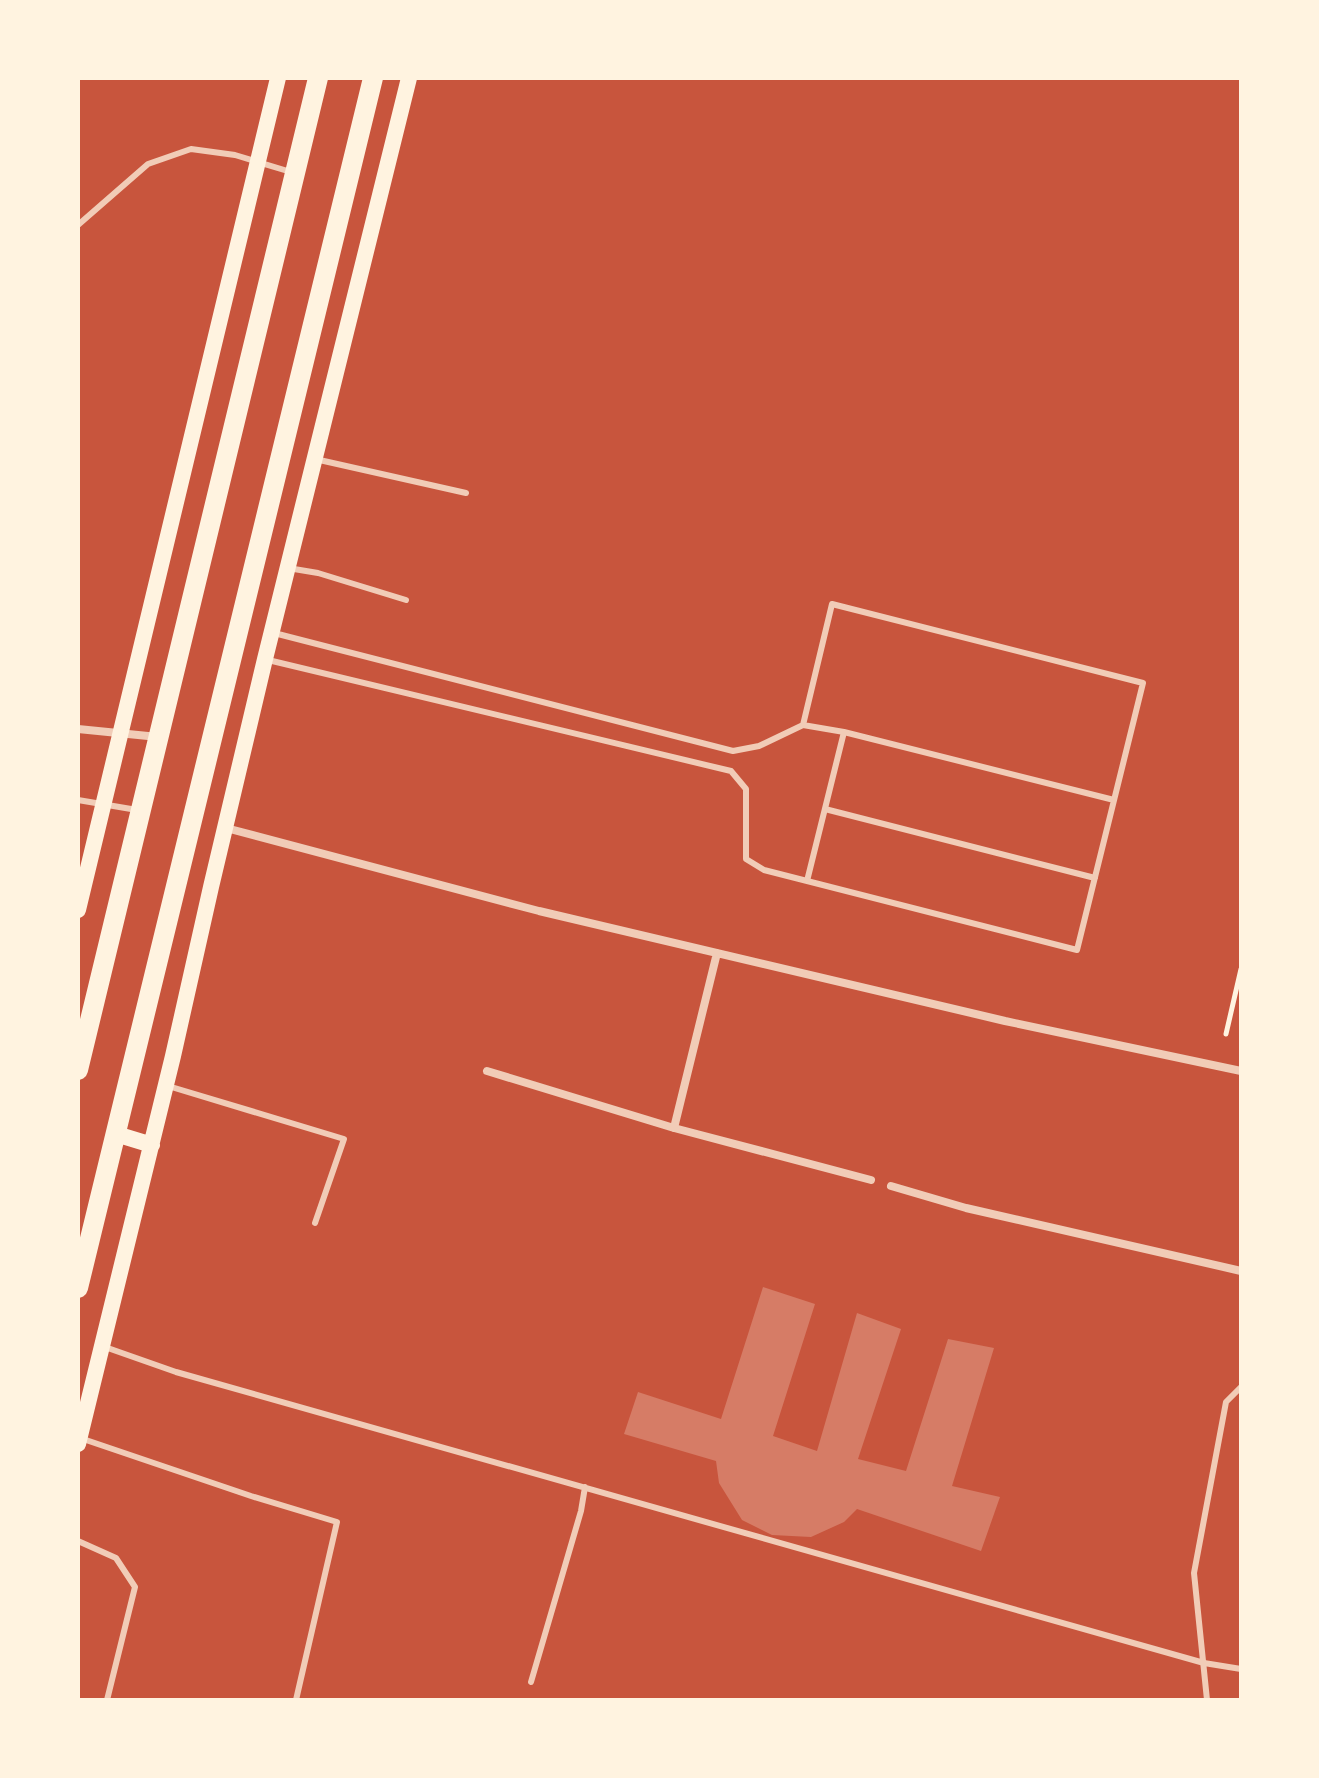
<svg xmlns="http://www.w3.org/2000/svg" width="1319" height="1778" font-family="'Work Sans',sans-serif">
	<rect width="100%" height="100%" fill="#c8553d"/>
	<path fill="#d67c66" d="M763,1287L815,1304L773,1436L817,1451L857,1313L901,1329L858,1459L906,1471L948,1339L994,1348L952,1486L1000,1497L981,1551L857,1509L844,1522L811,1537L772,1535L742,1520L719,1483L716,1461L624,1434L638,1392L721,1419Z"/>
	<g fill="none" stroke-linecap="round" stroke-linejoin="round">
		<path stroke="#fff3e0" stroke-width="5" d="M1226,1034L1241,969"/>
		<path stroke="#f1ccb7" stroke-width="6" d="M78,225L148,164L191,149L235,155L291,172
			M315,459L466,493
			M288,568L318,573L406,600
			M274,633L733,751L759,746L803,725L844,732L1114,800
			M268,660L731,771L746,789V859L764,870L1077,950L1143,683L832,604L803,725
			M78,800L137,810
			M825,809L1095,878
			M807,881L844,732
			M168,1086L344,1139L315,1223
			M102,1346L176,1372L1204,1663L1241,1669
			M83,1439L251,1496L337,1522L296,1700
			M78,1541L116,1558L135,1587L107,1700
			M531,1682L581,1511L585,1487
			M1207,1700L1194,1573L1226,1402L1241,1387"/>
		<path stroke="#f1ccb7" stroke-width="8" d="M78,729L158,737
			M226,828L539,911L1005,1021L1241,1071
			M487,1071L674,1128L871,1180
			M674,1128L717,953
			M891,1186L966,1208L1241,1271"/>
		<path stroke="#fff3e0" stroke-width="16" d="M78,910L278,78
			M116,1134L152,1145
			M78,1444L173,1056L211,887L265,659L409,78"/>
		<path stroke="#fff3e0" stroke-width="20" d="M78,1070L318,78
			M78,1288L373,78"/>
	</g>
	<rect width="1319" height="1778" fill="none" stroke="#fff3e0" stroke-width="160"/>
</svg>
